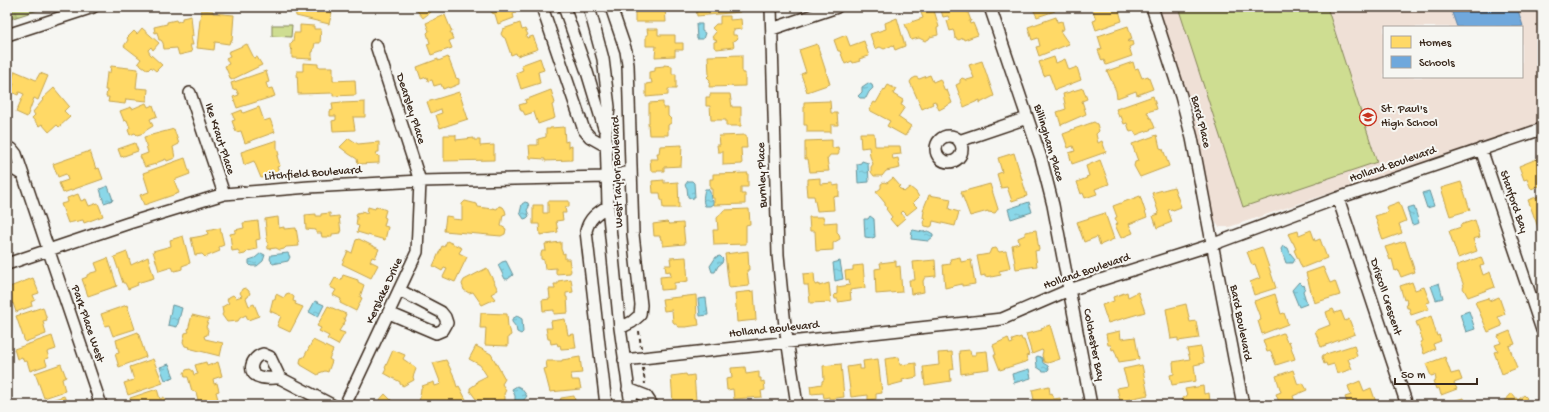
<svg xmlns="http://www.w3.org/2000/svg" width="1549" height="412" font-family="'Gochi Hand',sans-serif">
	<defs>
		<pattern id="forest-firs" width="22" height="20" patternUnits="userSpaceOnUse"><rect width="22" height="20" fill="#cedd91"/><path d="M5 1l3.5 6h-7zM16 11l3.5 6h-7z" fill="#b2be7d"/></pattern>
		<pattern id="water-ripples" width="26" height="14" patternUnits="userSpaceOnUse"><rect width="26" height="14" fill="#8ad7e8"/><path d="M2 4q2-2 4 0t4 0M15 11q2-2 4 0t4 0" fill="none" stroke="#78b9c7"/></pattern>
	</defs>
	<rect width="100%" height="100%" fill="#f6f6f2"/>
	<filter id="ink" filterUnits="userSpaceOnUse"><feTurbulence type="fractalNoise" baseFrequency=".025" numOctaves="2"/><feDisplacementMap in="SourceGraphic" scale="8" xChannelSelector="R" yChannelSelector="G"/><feConvolveMatrix kernelMatrix="1 2 1 2 8 2 1 2 1" color-interpolation-filters="sRGB"/></filter>
	<g filter="url(#ink)">
		<path fill="#efe0d6" fill-rule="evenodd" d="M1159,7H1542V122L1229,227H1219L1214,220L1193,111ZM1384,27H1522V77H1384Z"/>
		<path fill="#cedd91" stroke="#848458" d="M1178,7H1327L1377,162L1243,207Z
			M272,25H292L291,37L272,36Z"/>
		<path fill="url(#forest-firs)" stroke="#848458" d="M7,7H47L7,20Z"/>
		<path fill="url(#water-ripples)" stroke="#6a9297" d="M696,24H702V31L705,33L703,39H697Z
			M868,83L872,85L873,88L869,92L866,98H860L858,96L862,92V87Z
			M862,161L868,163L869,182L858,183L857,164L861,163Z
			M688,181H692L694,183L695,197H693V199L688,197L687,188L685,185Z
			M108,186L113,200L104,203L100,189Z
			M705,189H708L710,192L711,199L713,201V204L710,206H705C702,201 704,193 705,189Z
			M1429,191L1434,206L1427,208L1422,193Z
			M525,202L528,203L529,207L527,210L529,216L527,218L524,219L520,213L522,204Z
			M1029,202L1032,212L1011,219L1008,209Z
			M1414,206L1419,223L1412,225L1407,208Z
			M870,216L874,219L875,237L872,238L865,237L864,219H868Z
			M913,230L923,232L928,231L933,234V237L928,241L911,239L912,231Z
			M1283,246L1288,248L1290,253L1295,259L1293,263H1286L1281,249Z
			M261,253L265,255L263,261L257,266H251L249,264V260L255,258Z
			M288,253L290,257L288,261L273,264L270,259L271,255Z
			M720,256L723,259L722,263L718,266L715,272H712L710,266L716,257Z
			M506,261L513,275L508,279H505L498,265L502,262Z
			M840,261L843,279L835,281L833,263Z
			M1299,282L1303,286L1304,285L1305,288L1303,291L1307,304L1299,307L1292,290Z
			M1439,283L1443,298L1436,300L1431,286Z
			M706,298L708,315L700,316L698,299Z
			M315,301L324,305L318,317L309,312Z
			M172,305L182,308L177,327L168,325Z
			M1469,311L1475,329L1466,332L1460,314Z
			M517,316L522,319L523,332L521,334L517,332L516,327L512,322V319Z
			M1038,356L1042,358L1043,363L1048,366L1049,369L1047,371H1043L1037,367L1036,357Z
			M169,364L174,377L165,380L160,367Z
			M1029,369L1031,378L1014,383L1012,374Z
			M517,386L521,388L527,396L520,405H515V396L512,389Z"/>
		<path fill="#ffd966" stroke="#c4a450" d="M291,7L312,8L314,7L332,12L329,24L296,16L295,8L292,9Z
			M414,7H437L423,18Z
			M492,7H514L516,13L513,14L514,18L498,24L495,14L492,13L491,9Z
			M635,7H665L666,22H635Z
			M696,7H739L740,12L697,16Z
			M930,7H933L939,27L937,28L938,35L930,37L929,39L925,41L919,38L911,40L905,24L923,18L920,10Z
			M940,7H966L971,21H969L970,24L973,23L978,35L964,40L963,38L959,40L955,38L954,32L953,30L950,31L947,21L950,20L948,16L943,17Z
			M1032,7H1053L1055,11L1037,17Z
			M1092,7H1118L1122,21L1096,30L1093,21L1096,20Z
			M201,10L213,11V13L234,15L232,41H230L229,44L215,42L214,50L197,48Z
			M445,15L452,32H450L453,39L449,41L452,48L431,55L427,44L430,43L427,33L429,31L426,23Z
			M191,16L193,36L191,37L193,45H190L192,52L179,55L177,48L164,49L163,43L161,40H159L157,32L155,33L154,27L167,24V22L176,20L177,22L182,20V18Z
			M720,16H730V20L741,19L742,29L733,30V35H736L738,38L736,40L733,41L734,47L717,49L714,47V42L717,41L712,37L716,32L712,28L716,24H720Z
			M1056,17L1057,22L1062,21L1064,29L1060,31L1069,44L1039,56L1036,47L1040,46L1038,38L1032,40L1028,27Z
			M897,18L905,46L895,50L893,45L884,49L880,47L875,49L870,34L886,29L885,23Z
			M520,23L522,30L525,29L528,35L526,36L527,38L533,36L538,49L517,56L516,53L511,55L505,38L503,37L501,34L503,29Z
			M300,25L314,26V29H321L320,43H315L313,52H312V59L292,58V50L290,48V44L293,41L294,33H300Z
			M1128,26L1132,39L1127,41L1128,42L1132,41L1133,45L1129,47L1132,56L1106,65L1104,60L1102,61L1098,50L1102,49L1098,36Z
			M142,28L159,43L153,50L151,47L148,50L150,54L162,65L156,71L151,67L148,70L138,63L141,59L124,46L128,40L127,38L134,31L137,34Z
			M647,29H658V35H675V43H683V50H675V56L655,57L656,46H646V35H648Z
			M846,35L850,46L864,41L869,56L859,59L860,61L853,63L852,61L845,64L840,51H838L834,40Z
			M247,44L254,58L257,57L262,65L231,80L225,66L229,64L226,58L230,56L228,52Z
			M817,44L830,84L807,92L801,74L806,72L799,50Z
			M742,55V73H745V86L709,87L710,80L707,77L709,75L708,56Z
			M448,57L456,78L459,79V84L449,88L448,87L443,89L441,84L434,86L432,80L428,81L427,77L421,79L417,67L438,59V61Z
			M1054,57L1056,63L1065,59L1069,70L1077,67L1081,80L1055,90L1049,74L1044,76L1039,62Z
			M540,58L544,70L538,72L540,83L521,89L516,73L523,70L521,65Z
			M982,61L994,96L980,103V100L964,107L956,85L960,83V80L962,78L967,80L974,78L969,65Z
			M1133,62L1135,69L1138,68L1142,78L1148,76L1153,89L1137,95L1136,91L1117,98L1116,91L1107,71Z
			M303,63L318,64V67H333V81L355,80L356,95L333,96V93L298,94L297,71H303Z
			M664,65L672,66V74H676V89H668V95L646,97V84L652,83L651,79H649V72L655,71V67L664,66Z
			M111,66L138,69L136,88L148,89L147,101L126,99L125,104L108,102L109,97H106L107,90H105L107,73H110Z
			M15,71L36,80L40,73L48,76L38,100L34,98L27,117L16,112L24,94L19,92L18,95L11,92L14,84L11,82Z
			M266,71L269,82L266,83L268,89L272,88L275,96L237,108L233,97L239,95L236,89L233,90L231,83Z
			M930,75L933,82L940,79L945,91L947,90L952,103L939,110L935,101L932,102L933,104L922,109L910,82L912,79L916,77L919,79Z
			M888,85L896,89L893,94L903,100L901,105L905,107L898,117L911,126L905,136L887,126L890,121L869,110L874,102L876,103L884,89L885,90Z
			M54,88L69,106L64,111L70,117L59,127L57,125L49,132L42,124L39,126L32,118L35,115L33,112L43,100L42,99Z
			M1083,88L1087,99L1082,101L1086,114L1061,125L1057,112L1066,109L1063,94Z
			M551,90L555,103L552,105L555,118L538,124L534,112L525,115L523,111H521L519,105L526,103L525,100Z
			M459,92L468,119L440,128L436,115L442,113L441,109L431,113L427,102Z
			M710,94H730L732,107H741V126H726V120H711L710,106H706V97H710Z
			M1153,96L1157,109L1147,112L1150,118H1151L1155,128L1136,135L1134,131L1130,132L1127,123L1124,124L1121,116L1119,117L1116,109Z
			M830,101L831,113H837L838,125H831V132H807V125H804V102Z
			M342,102V103L365,102V117H353L355,130L333,131L332,121L336,120V116H330V111L333,110L332,103Z
			M663,102V108H668V116L671,119V123L668,125V135H649L648,123H649V103Z
			M146,103L148,107L153,105L157,116L150,119L153,126L145,131L144,133L137,135L135,133L130,135L128,130L130,128L127,120L124,121L120,111L131,107L132,109Z
			M259,107L264,121L270,119L275,132L245,143L241,131L236,132L232,121L235,120L232,114L242,110L243,113Z
			M1094,122L1097,124L1099,131L1096,134L1098,143L1102,141L1106,152L1072,164L1069,153L1075,151L1073,146L1068,148L1063,134L1071,131V130Z
			M564,127L565,142L568,141V147L572,146V160L545,161V159L530,158L529,145H538V139L546,137V129H550V128Z
			M174,129L179,144L173,147L175,158L167,161L166,159L156,163V164L145,167L140,156L148,153L144,137Z
			M860,133H874L875,146H900L901,154L892,155L893,159L898,158L900,168L886,171L882,176H874L871,172V167L873,164L870,156L869,147L861,148Z
			M444,135H456V140L474,138V140H480V146L494,145V160L444,161Z
			M746,135L747,148H741L742,164L723,165V152H718L717,145H720L719,136Z
			M1157,135L1160,148L1163,149L1169,166L1140,177L1134,166L1135,162L1138,161L1132,144Z
			M349,138L358,144L379,142V152H377L376,155L379,156V163L358,164L357,159L349,154L340,147Z
			M277,140V148L279,155L277,156L280,166L277,167L279,172L261,178L254,161L244,165L241,152Z
			M832,140V148L838,147L839,153L838,155H830L827,159L829,171L810,172L808,159H805V141Z
			M135,143L138,151L121,157L118,149Z
			M682,145L681,166L664,167V171H651L650,159H658L657,153H659L660,146Z
			M90,151L96,169L99,168L103,179L63,193L59,183L68,180L66,174L58,177L53,164Z
			M1014,153L1027,196L1012,201L1007,187L1001,188L997,174L1002,172L998,158Z
			M185,158L190,174L174,180L179,193L144,205L140,195L149,192L143,173Z
			M1539,158L1542,168V185L1531,189L1527,179L1524,180L1519,166Z
			M1100,160L1109,184L1095,189L1097,194L1085,198L1083,193L1081,194L1077,182L1087,178L1086,177L1089,176L1086,166Z
			M748,173V187H741V194H745V204L714,205V198H712V189H710V179H713V174Z
			M820,178V184L833,183V186L839,185V196L833,197L834,210L817,211L814,196H807L806,184H808V179Z
			M893,178L900,186L898,187L900,189H901L904,192L910,187L916,192L919,197L913,203L917,207L907,215L903,211L901,213L905,218L896,226L890,219L892,217L886,209L887,208L885,205V203L876,192L881,188V184L884,182L887,183Z
			M664,180V183L678,182L679,208H663L662,200H661L660,193H653L652,181Z
			M1461,182L1470,210L1450,216L1441,188Z
			M990,184L998,209L995,213L988,212V211L970,216L961,192Z
			M1174,187L1181,207L1173,210L1172,209L1168,210L1172,222L1157,228L1153,216L1159,214L1152,193Z
			M78,194L81,201L86,199L89,206L98,203L103,216L84,223L83,220L68,223L61,204L68,202L67,198Z
			M929,195L951,199L949,209L959,212L955,226L933,221L932,226L930,227L925,226L923,223L925,218H923L924,211L923,210Z
			M1542,195V229L1539,230L1528,200Z
			M1140,196L1147,217L1129,224L1133,233L1121,238L1115,225L1118,224L1115,218L1117,217L1113,206Z
			M465,201L477,204L478,207L492,209V208L497,209L499,206L503,207L505,210L506,214L503,215L501,226L506,229L505,234L501,236L444,231L446,216L453,217L452,219L462,220V204Z
			M548,201H569V207H565L566,213H562L563,220L556,221L558,232L540,235L539,224H533V205H543V213H548Z
			M1399,202L1406,221L1399,224L1402,233L1383,240L1375,216L1388,212L1386,207Z
			M376,206L386,210L384,217L386,218L384,226L388,227L385,240L357,232L359,226L356,225L357,218L356,215L357,213L362,212V211L367,213L368,207L375,209Z
			M749,209L750,224L746,225V244L714,245L713,230H718L717,218L724,210Z
			M330,213V217L339,216L341,233L332,234V237H322L321,233H316V230L306,229L305,215L316,214V216H321V214Z
			M1105,213L1114,239L1100,245L1097,237L1084,242L1077,222Z
			M278,217L279,228L284,227V229L296,228L299,246L286,247L284,249L280,250L276,248L268,249L265,219Z
			M809,217H824V223L837,222V232L839,234L840,239L833,243V250L816,251L815,231H810Z
			M1475,220L1480,237L1473,239L1477,251L1458,258L1449,231L1461,227L1460,225Z
			M258,221L260,239L256,240L257,249L248,251L245,254L240,255L238,250L232,251L230,234L235,233V230L244,228L243,223Z
			M667,222L669,224L683,223L685,244L663,246V240H661L660,236H654L653,224Z
			M220,228L224,245L219,247L220,251L205,257L202,254L195,255L191,238L202,236L208,234L207,231Z
			M1036,230L1039,250L1035,251L1037,266L1016,269L1012,245L1019,243L1018,238L1025,235V232Z
			M1311,230L1315,241L1320,239L1327,258L1302,268L1294,250L1296,249L1293,242H1292L1288,234L1298,231L1299,235Z
			M183,236L190,263L182,266V269L179,270L174,271L172,267L159,271L153,251L171,246L170,240Z
			M359,239L379,249L375,258L372,257L370,261L378,265L371,278L342,264L348,251L352,253L356,240Z
			M447,241L462,248L459,253L467,257L455,282L443,277L447,269L444,268L442,271L433,266L442,246L444,247Z
			M1405,241L1415,272L1401,277L1398,270L1395,271L1392,259L1390,260L1385,247Z
			M561,242V249L563,254L565,253V259H569L571,271L570,273L556,274V268L545,269L544,260L541,259V254L542,251H546L545,244Z
			M1262,247L1276,288L1254,295L1250,282L1260,278L1255,264L1252,265L1247,252Z
			M996,248L999,252L1006,251L1010,267L1008,269L999,271L1001,275L991,277V276L985,277V275L981,276L977,256L989,254L991,249Z
			M748,251L749,270H747L749,286L729,288L725,254Z
			M127,252L131,265L148,257L154,278L137,283L138,285L128,289L125,283H123L114,257Z
			M686,257L688,281L674,283V289L661,290L660,277L671,276L670,271L666,272L665,265H671L670,258Z
			M960,257L961,262L971,260L975,284L962,286V284L945,288L943,265L951,264L950,259Z
			M1481,257L1484,265L1480,266L1483,275L1490,272L1495,287L1468,297L1463,288L1464,286L1459,273L1456,267L1457,265Z
			M108,258L117,286L88,296L82,279L87,277V275L91,273L98,271L95,263Z
			M935,260L936,276L925,277L923,281L924,292L911,294L909,280H915L913,262Z
			M896,261V267L900,266L902,292L876,294L875,269L881,268L880,263Z
			M863,265L865,288L850,290L851,300L838,302V299H835L834,295L837,294V287L850,285L849,279L846,280L845,271L853,270V266Z
			M1323,267L1330,283L1335,281L1340,295L1314,303L1306,273Z
			M487,268L498,290L491,294L495,299L482,305L473,292L469,293L464,290L462,284L464,280Z
			M814,273L815,285L819,284V286L829,283L831,302L810,303L808,285H804L803,274Z
			M343,275L358,280V282L364,285L360,297L362,298L356,311L340,303L341,299L333,295L336,290L330,287L335,278L341,280Z
			M33,278L39,293L33,295L35,300L31,302L32,306L16,312L13,303L11,304L8,298L7,299V288Z
			M571,279L573,292L566,293V297H567L568,313L554,314V310L543,311L542,300L550,299L549,289H555L554,284H558V281Z
			M1412,282L1415,290L1424,287L1430,302L1426,303L1429,309L1411,315L1409,308H1407L1406,304L1407,303L1406,299L1404,300L1400,286Z
			M245,288L248,290L250,293L248,297L246,298L249,306L254,304L259,316L248,320L246,315L240,318L238,321L227,322L222,315L223,313L222,307L229,303L227,300L229,297L233,295L236,298L242,296L240,293L242,289Z
			M754,291L756,320L737,322L735,293Z
			M1127,292L1128,297L1138,292L1145,312L1108,323L1102,305L1114,301L1113,297Z
			M289,293L294,297L293,301L296,302L295,304L303,307L290,332L277,326L281,316L270,311L273,299L275,300L276,294L284,298L286,294Z
			M1275,294L1281,314L1284,313L1288,324L1262,334L1258,321L1261,320L1254,301Z
			M696,295L697,319H698L699,325L686,327H679L673,322L672,310L664,311L662,299Z
			M1499,297L1505,314L1498,317L1502,326L1488,332L1475,302L1488,298L1489,301Z
			M1186,304L1190,322L1196,321L1199,338L1178,341V338L1171,339L1166,309Z
			M127,305L135,329L113,336L109,325L105,326L101,314Z
			M328,306L346,314L344,319L346,320L339,331L345,333L338,345L327,339L329,336L319,331L321,328L317,326Z
			M43,307L47,320L43,321L46,334L25,342L16,316Z
			M1333,309L1335,313L1341,311L1345,321L1349,319L1355,334L1321,347L1315,331L1330,325L1326,312Z
			M481,313L507,314L508,327L510,330L511,335L508,337V346L485,345L486,328H480Z
			M192,315L209,319L206,327L208,330L207,335L204,336L205,339L223,343L220,356L188,348L189,347L185,346L183,342L185,333L189,332L188,330Z
			M1431,316L1437,336L1439,335L1441,341L1433,344L1435,349L1424,354L1420,342L1423,341L1416,322Z
			M565,319L568,335L574,334L576,348L561,349L560,345L558,346L557,343L551,344L550,339H548L546,328H552L551,321Z
			M1050,325L1060,359L1048,363L1044,362L1042,355L1043,351L1042,350L1032,354L1026,334L1042,330L1041,328Z
			M1120,331L1121,339L1135,337L1139,359L1119,362L1114,349L1112,350L1111,345H1108L1106,334Z
			M1510,331L1515,344L1509,346L1517,368L1502,374L1494,352L1498,351L1495,345L1501,343L1498,336Z
			M138,332L146,357L119,367L115,354L119,353L116,340Z
			M1283,333L1287,342L1289,341L1295,359L1276,365L1271,351L1267,352L1263,340Z
			M52,336L56,349L47,352L49,358L45,359L47,365L30,371L27,361L24,362L22,357L17,359L14,349Z
			M1021,337L1022,340H1024L1029,355L1026,356L1028,361L1000,370L994,355H996L993,345L1008,338L1010,344L1013,343L1012,340Z
			M313,340L333,350L329,359L332,361L328,372L325,371L319,373L318,375L301,365L300,362L301,358L304,357Z
			M1354,345L1357,356L1348,359L1352,369L1337,374L1334,364L1327,366L1326,363L1324,364L1322,357L1323,355Z
			M476,346L491,354L505,379L502,384L506,390L504,394L505,397V401L499,403L495,402L494,400L492,402L484,401L482,403H479L470,391V388L476,384L477,381L487,376L480,365L469,359Z
			M1201,347L1204,363L1194,365L1196,381L1172,385L1170,375L1174,374L1173,362L1190,359L1187,349Z
			M393,350L405,355L403,359L415,367L416,369L413,377L414,380L403,386L400,384V382L384,373L386,369L385,368Z
			M970,350L971,355H976V352L987,351L989,369L973,371V372L961,374L959,351Z
			M952,352L954,369L950,370L951,381L925,385L923,367L939,365L938,353Z
			M580,357L582,373L571,374L572,380H579L581,389L550,392L544,369L547,368L546,361H562V360Z
			M899,357L900,365L916,363L917,377L902,380L903,382L888,386L885,359Z
			M1445,357L1451,374L1459,372L1462,380L1454,383L1457,389L1441,395L1439,388L1436,389L1433,381L1436,380L1435,375L1431,376L1426,364Z
			M153,359L163,383L128,395L124,383L134,380L130,367Z
			M878,359L882,393L876,394V399L868,400V395L851,397L847,367L860,365V369H864L863,361Z
			M446,360L453,374L457,387L459,386L469,405H419L421,388L423,387L422,386L434,382L435,386L441,384L433,363Z
			M206,362L207,366L218,362L222,376L213,379L214,384L217,383L219,391L216,392L218,399L199,404L196,392L192,391L188,377H185L184,373L186,370L190,369L193,371L194,375L198,374L195,365Z
			M61,364L66,377L62,379L65,391L44,398L35,373Z
			M841,364L844,397L829,399V397L824,398L823,393L811,394L810,386L822,384V381L824,380L823,366Z
			M1142,365L1148,395L1120,401L1117,388L1128,386L1123,369Z
			M745,367L746,374L759,372V378H761V382L764,381L765,390L761,391L762,397L734,399L733,389L727,390L726,379L732,378L731,368Z
			M1293,370L1298,385L1303,383L1307,390L1293,396L1295,402L1285,405H1280L1276,394L1281,392L1276,376Z
			M686,374L687,376L694,375L696,400L673,403L671,376Z
			M1360,381L1364,391L1371,388L1377,405H1342L1347,402L1345,397L1351,395L1348,386Z
			M1049,386L1050,394L1052,393L1054,399L1060,398L1061,405H1035L1032,390Z
			M1203,386L1204,394L1209,393L1210,401L1203,402L1204,405L1183,404L1182,398L1187,396L1185,389Z
			M157,389L160,399L164,397L166,405H132L130,398Z
			M1512,393L1518,400L1524,395L1527,398L1526,399L1531,405H1501Z
			M385,394L396,405H375Z
			M8,396L10,404L15,402L16,405H7Z
			M64,396L68,405H43L42,403Z
			M574,396L576,405H552L554,402L560,401L561,398Z
			M1464,398L1465,405H1447V402Z
			M225,400L234,405H222Z"/>
		<path fill="#6fa8dc" stroke="#5f82a3" d="M1450,7H1517L1523,26L1519,27H1457Z"/>
		<g fill="none" stroke-linecap="round" stroke-linejoin="round">
			<g stroke="#3b2a1e" stroke-width="14">
				<path id="minor" d="M542,7L584,130L590,137L606,146
					M564,7L587,72L604,128
					M589,7L603,59L609,107L606,133L608,206L620,328L631,405
					M611,7L626,51L628,65L633,234L641,305L640,315L632,322L620,328
					M771,7L778,255L785,326L797,405
					M990,7L1041,158L1053,205L1091,405
					M1152,7L1181,96L1192,138L1243,405
					M772,29L837,7
					M7,35L93,7
					M190,93L224,194
					M936 149a13 13 0 1 1 26 0a13 13 0 1 1-26 0Z
					M959,141L1027,118
					M7,148L12,149L16,154L101,405
					M1481,149L1542,330
					M7,170H15L23,175
					M1338,198L1407,405
					M7,264L129,223L224,194L309,187L420,181L607,177L631,172
					M389,313L436,333L443,330L447,323L445,317L441,312L399,290
					M263,354L270,357L280,378C274,378 266,379 260,377C246,374 251,357 263,354Z
					M624,360L1002,319L1069,290L1211,245L1338,198L1542,129
					M280,378L332,405
					M628,389L646,396L652,405
					M345,405L417,252L420,181L376,45
					M606,405L586,231C589,218 597,213 608,206"/>
			</g>
			<path stroke="#3b2a1e" stroke-width="2" stroke-dasharray="4 3" stroke-linecap="butt" d="M639,331L641,348
				M643,368L645,384"/>
			<use href="#minor" stroke="#f6f6f2" stroke-width="11"/>
		</g>
	</g>
	<defs>
		<g id="school-ring" transform="scale(0.9)"><circle r="9.5" fill="#f6f6f2" stroke="#c8321e" stroke-width="1.5"/><path d="M0-5L7-2L0 1L-7-2ZM-4 1L0 2.5L4 1V4Q0 6-4 4Z" fill="#c8321e"/></g>
	</defs>
	<g fill-rule="evenodd">
		<use href="#school-ring" x="1368" y="117"/>
	</g>
	<g text-anchor="middle" dominant-baseline="central" stroke-width="4" stroke-linejoin="round" paint-order="stroke">
		<g font-size="12" fill="#3b2a1e" stroke="#f6f6f2">
			<text transform="translate(410 109) rotate(72)">Dearsley Place</text>
			<text transform="translate(1200 122) rotate(76)">Bard Place</text>
			<text transform="translate(219 139) rotate(72)">Ike Kraut Place</text>
			<text transform="translate(1048 143) rotate(73)">Billingham Place</text>
			<text transform="translate(1393 165) rotate(-19)">Holland Boulevard</text>
			<text transform="translate(618 172) rotate(-92)">West Taylor Boulevard</text>
			<text transform="translate(313 174) rotate(-4)">Litchfield Boulevard</text>
			<text transform="translate(763 175) rotate(-92)">Burnley Place</text>
			<text transform="translate(1513 202) rotate(71)">Stanford Bay</text>
			<text transform="translate(1087 272) rotate(-19)">Holland Boulevard</text>
			<text transform="translate(385 291) rotate(-65)">Kerslake Drive</text>
			<text transform="translate(1385 297) rotate(72)">Driscoll Crescent</text>
			<text transform="translate(1240 323) rotate(79)">Bard Boulevard</text>
			<text transform="translate(87 324) rotate(71)">Park Place West</text>
			<text transform="translate(774 330) rotate(-6)">Holland Boulevard</text>
			<text transform="translate(1093 345) rotate(79)">Colchester Bay</text>
		</g>
		<g font-size="12" fill="#3b2a1e" stroke="#f6f6f2" text-anchor="start">
			<text x="1381" y="110">St. Paul's<tspan x="1381" dy="14">High School</tspan></text>
		</g>
	</g>
	<rect width="1549" height="412" fill="none" stroke="#f6f6f2" stroke-width="24"/>
	<rect x="12" y="12" width="1525" height="388" fill="none" stroke="#3b2a1e" stroke-width="1.5" filter="url(#ink)"/>
	<rect x="1383" y="26" width="140" height="52" fill="#f6f6f2" stroke="#aba49d"/>
	<rect x="1391" y="36" width="20" height="12" fill="#ffd966" stroke="#aba49d"/>
	<text x="1419" y="46" font-size="12" fill="#3b2a1e">Homes</text>
	<rect x="1391" y="56" width="20" height="12" fill="#6fa8dc" stroke="#aba49d"/>
	<text x="1419" y="66" font-size="12" fill="#3b2a1e">Schools</text>
	<path d="M1395 378v6h82v-6" fill="none" stroke="#3b2a1e" stroke-width="2"/>
	<text x="1401" y="378" font-size="12" fill="#3b2a1e" stroke="#f6f6f2" stroke-width="3" paint-order="stroke">50 m</text>
</svg>
